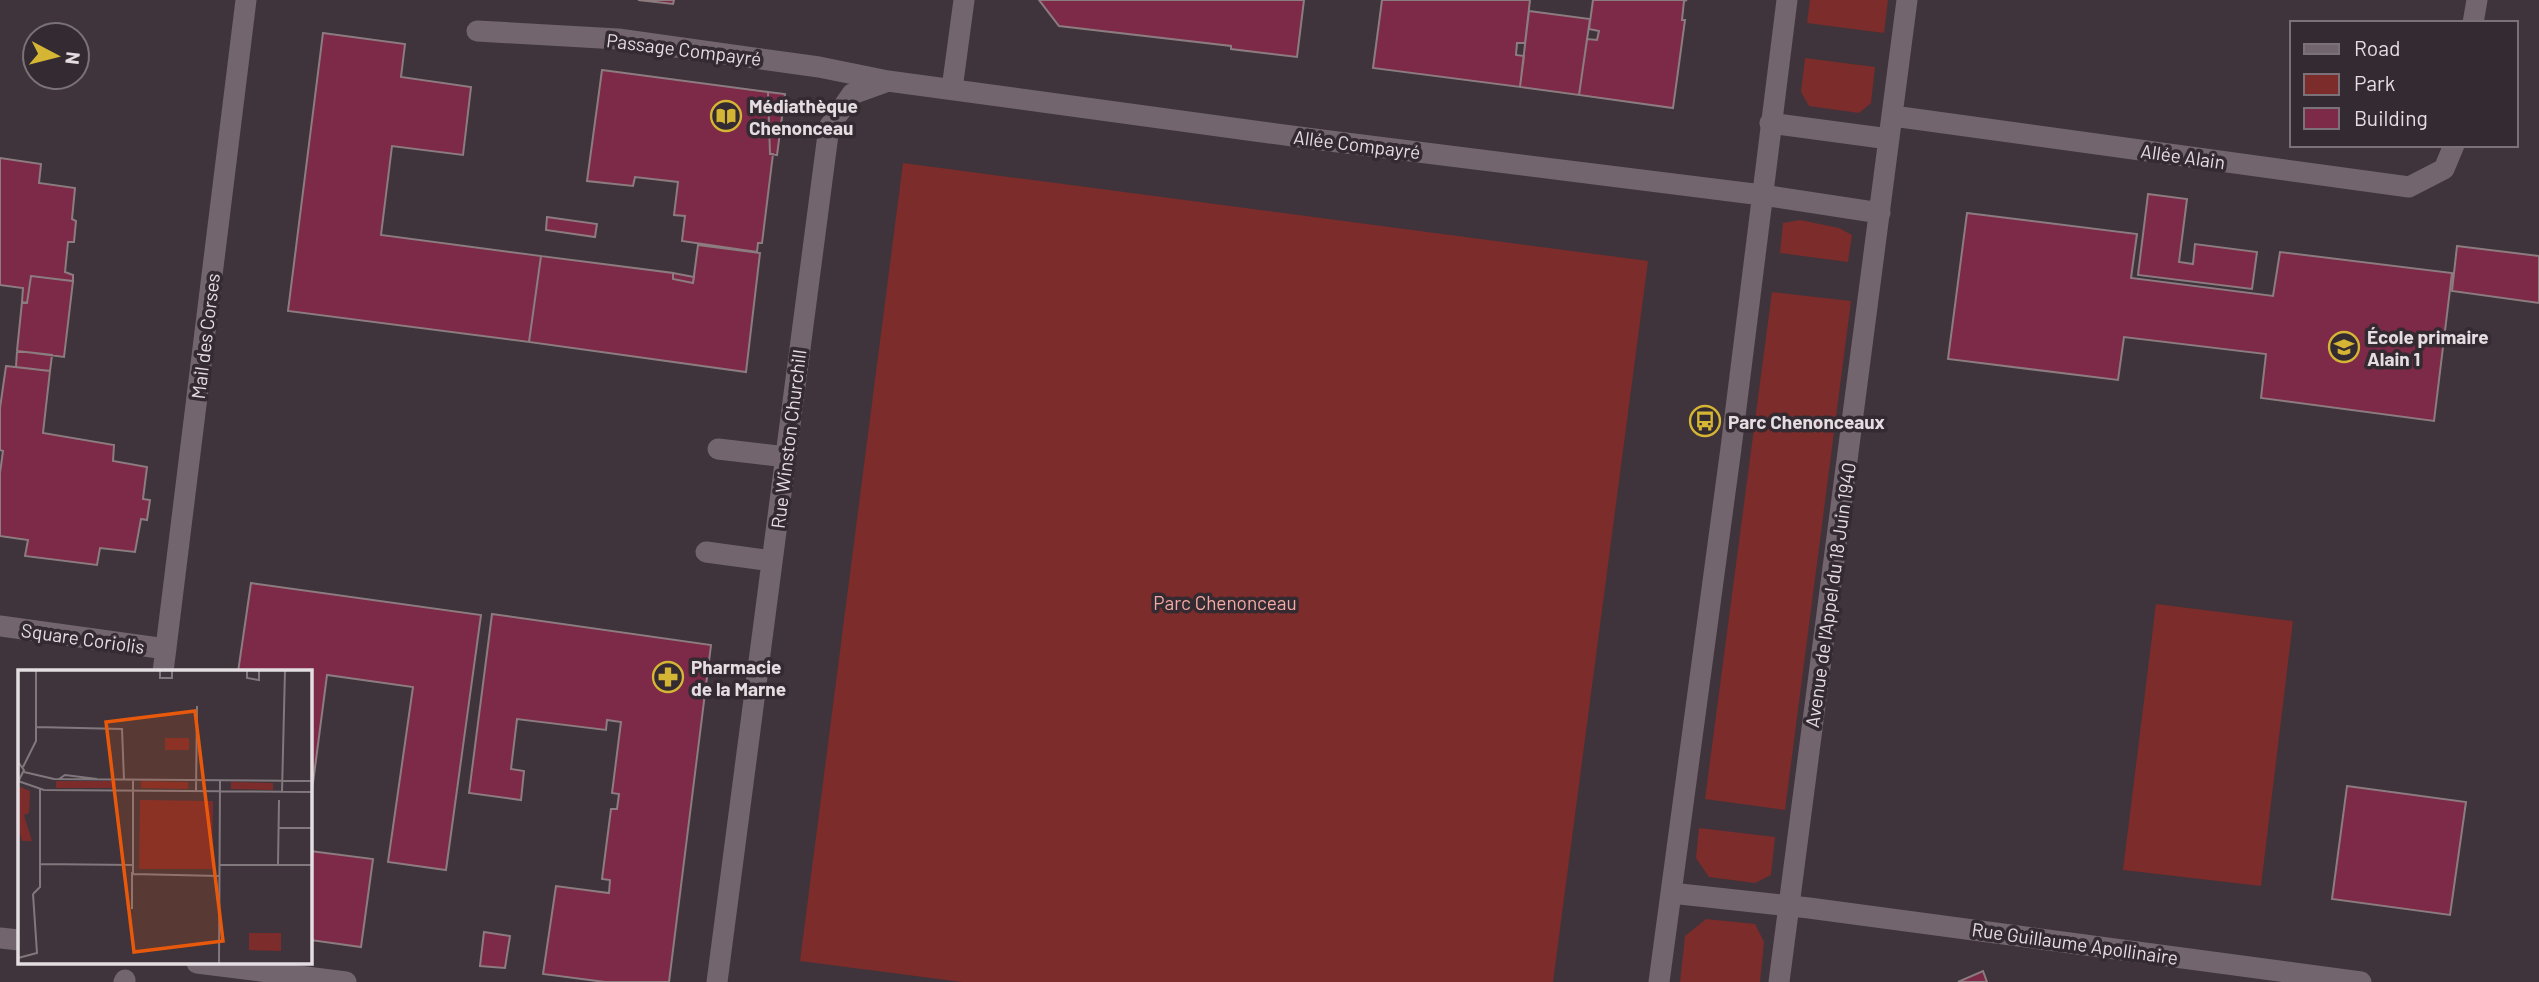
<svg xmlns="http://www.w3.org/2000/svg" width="2539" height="982" font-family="Barlow,sans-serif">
	<rect width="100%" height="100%" fill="#3f343b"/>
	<path fill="#7c2c2a" d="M1810,0H1888L1884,33L1807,23Z
		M1805,58L1875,67L1871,103L1859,113L1809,106L1801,92Z
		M903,163L1648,261L1553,982H962L800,961Z
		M1800,220L1839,228L1852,235L1848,262L1780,253L1783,223Z
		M1772,292L1851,301L1785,810L1705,799Z
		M2156,604L2293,621L2261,886L2123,870Z
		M1699,828L1775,837L1771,875L1755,883L1709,877L1696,858Z
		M1706,919L1755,924L1764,942L1760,982H1680L1685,936Z"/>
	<path fill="#7c2a47" stroke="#8c7c80" stroke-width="2" d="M638,0H674L673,4Z
		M1039,0H1304L1297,57L1231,49V46L1059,26Z
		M1382,0H1530L1525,43H1517L1516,55L1524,56L1520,87L1373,68Z
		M1593,0H1687L1684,1L1682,20H1685L1673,108L1579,95L1587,39L1597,40L1599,31L1589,29Z
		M1529,11L1590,19L1579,95L1520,87Z
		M323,33L405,44L401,77L471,87L463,155L392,146L381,235L541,256L529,342L288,311Z
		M602,70L768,92L770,154H773L762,243H758L757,252L682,241L685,216L674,215L678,182L635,177L633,186L587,181Z
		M768,92L785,94L777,155L770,154Z
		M0,158L41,164L39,183L75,188L72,219L76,221L74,242H68L65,272L73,275V281L31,276L27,303L22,302L23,288L0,285Z
		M2148,194L2187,199L2179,262L2193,264L2195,244L2257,252L2252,289L2138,275Z
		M1967,213L2137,234L2131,278L2273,296L2280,252L2452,273L2434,421L2261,398L2266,354L2124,337L2118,380L1948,359Z
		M547,217L597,224L595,237L546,230Z
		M698,245L760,253L746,372L529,342L541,256L673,273V279L693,283Z
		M2457,246L2539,256V303L2452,291Z
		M673,273L694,277L693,283L673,279Z
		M31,276L73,281L64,357L17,351L22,302L27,303Z
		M17,351L52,355L50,371L16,367Z
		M6,366L50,371L43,433L114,445L113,461L147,467L143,499L150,500L147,520L141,519L135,552L100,548L97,565L25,556L28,540L0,536V473L3,451L0,450V408Z
		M251,583L481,615L446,870L388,862L413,687L327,675L310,806V672H238Z
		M492,614L711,645L669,982H605L543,974L556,886L609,893L610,880L602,879L611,809H617L619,794L612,793L621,722L607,720L606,730L517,719L511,769L524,771L521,800L469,793Z
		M2347,786L2466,802L2450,915L2332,899Z
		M310,851L373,859L361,947L310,940Z
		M484,932L510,936L505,968L480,966Z
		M1983,971L1987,982H1958Z"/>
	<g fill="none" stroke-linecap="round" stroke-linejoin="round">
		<path stroke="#72656e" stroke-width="21" d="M2473,23L2477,0
			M477,31L618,39L819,67L888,81
			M952,89L964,0
			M1893,116L2409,187L2444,169L2454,145
			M1770,123L1889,139
			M718,449L786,457
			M706,552L772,561
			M0,626L166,649
			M163,672L246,0
			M1671,893L1809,908L2361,982
			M0,938L19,940
			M197,963L346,982
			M124,982L125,980
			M717,982L829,127L852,94L888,81L1314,139L1762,195L1880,213
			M1659,982L1731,448L1787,0
			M1779,982L1907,0"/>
	</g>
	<defs>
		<g id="library-ring" transform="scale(1.575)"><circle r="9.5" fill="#342a31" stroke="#d5b534" stroke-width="1.5"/><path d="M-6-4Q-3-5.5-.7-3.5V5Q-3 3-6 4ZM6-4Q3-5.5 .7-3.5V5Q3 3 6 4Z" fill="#d5b534"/></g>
		<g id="school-ring" transform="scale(1.575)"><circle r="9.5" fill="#342a31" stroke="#d5b534" stroke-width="1.5"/><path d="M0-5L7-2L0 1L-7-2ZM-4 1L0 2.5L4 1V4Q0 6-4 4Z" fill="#d5b534"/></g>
		<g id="bus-ring" transform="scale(1.575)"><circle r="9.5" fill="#342a31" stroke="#d5b534" stroke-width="1.5"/><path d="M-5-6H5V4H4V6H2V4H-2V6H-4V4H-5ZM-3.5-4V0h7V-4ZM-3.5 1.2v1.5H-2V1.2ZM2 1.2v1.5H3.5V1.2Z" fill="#d5b534"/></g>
		<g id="pharmacy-ring" transform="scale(1.575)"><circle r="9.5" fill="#342a31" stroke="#d5b534" stroke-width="1.5"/><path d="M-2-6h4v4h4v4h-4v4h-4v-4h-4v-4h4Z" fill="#d5b534"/></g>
	</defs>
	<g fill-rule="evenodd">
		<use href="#library-ring" x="726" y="116"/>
		<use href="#school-ring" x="2344" y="347"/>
		<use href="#bus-ring" x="1705" y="421"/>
		<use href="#pharmacy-ring" x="668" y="677"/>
	</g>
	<g text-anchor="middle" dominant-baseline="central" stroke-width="7" stroke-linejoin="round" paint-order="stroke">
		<g font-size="19" fill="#e4dde2" stroke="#342a31">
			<text transform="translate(684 49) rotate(7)">Passage Compayré</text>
			<text transform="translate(1357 144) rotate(7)">Allée Compayré</text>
			<text transform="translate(2183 156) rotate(8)">Allée Alain</text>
			<text transform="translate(205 336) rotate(-83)">Mail des Corses</text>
			<text transform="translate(788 439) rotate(-83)">Rue Winston Churchill</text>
			<text transform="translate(1830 595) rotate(-82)">Avenue de l'Appel du 18 Juin 1940</text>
			<text transform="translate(83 638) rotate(8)">Square Coriolis</text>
			<text transform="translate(2075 943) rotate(8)">Rue Guillaume Apollinaire</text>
		</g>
		<g font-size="19" font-weight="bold" fill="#e4dde2" stroke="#342a31" text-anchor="start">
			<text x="749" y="105">Médiathèque<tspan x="749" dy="22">Chenonceau</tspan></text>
			<text x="2367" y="336">École primaire<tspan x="2367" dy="22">Alain 1</tspan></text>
			<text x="1728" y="421">Parc Chenonceaux</text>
			<text x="691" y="666">Pharmacie<tspan x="691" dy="22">de la Marne</tspan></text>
		</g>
		<g font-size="19" fill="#f4aaa4" stroke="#342a31">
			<text x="1225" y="602">Parc Chenonceau</text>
		</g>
	</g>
	<g transform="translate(18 670)">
		<rect width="294" height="294" fill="#3f343b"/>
		<path d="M147,68H171V80H147ZM38,111H98V118H38ZM123,111L170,112V119L123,118ZM213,112L255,113V120L213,119ZM0,116L12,121L11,143L6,145L14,171H4L0,157ZM122,130L195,131L194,199H121ZM231,263H263V281L231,280Z" fill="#7c2c2a"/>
		<path fill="none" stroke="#81787e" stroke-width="2" d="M142,0V8H154V0M229,0V8L241,10V0M18,57L104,59L106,110M0,92L6,100L1,110M5,97L18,71V0M6,102L36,109L294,111M41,109L47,105L79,109M115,110V204L201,206M0,111L26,120L294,122M178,121L179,36M264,122L267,0M260,158H294M22,194L114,195M201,195H294M260,195L261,130M114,202V239M15,224L22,217V119M0,288L19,283L15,224M201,294L202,110"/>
		<path fill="#e8590c" fill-opacity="0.15" stroke="#e8590c" stroke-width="3.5" d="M177,41L205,271L116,282L88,52Z"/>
		<rect width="294" height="294" fill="none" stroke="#e4dde2" stroke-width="3.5"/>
	</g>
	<rect x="2290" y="21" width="228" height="126" fill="#342a31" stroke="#7a7278" stroke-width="2"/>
	<rect x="2304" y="44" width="35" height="10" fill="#72656e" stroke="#7a7278" stroke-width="2"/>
	<text x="2354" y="56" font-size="21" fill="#e4dde2">Road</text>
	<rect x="2304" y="74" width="35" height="21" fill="#7c2c2a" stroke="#7a7278" stroke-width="2"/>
	<text x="2354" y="91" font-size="21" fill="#e4dde2">Park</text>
	<rect x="2304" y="108" width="35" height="21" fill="#7c2a47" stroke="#7a7278" stroke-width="2"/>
	<text x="2354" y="126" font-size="21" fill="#e4dde2">Building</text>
	<g transform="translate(56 56) rotate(97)"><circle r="33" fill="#342a31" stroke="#7a7278" stroke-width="2"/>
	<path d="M0-5L12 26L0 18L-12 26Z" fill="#d5b534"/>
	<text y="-10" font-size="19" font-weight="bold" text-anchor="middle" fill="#e4dde2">N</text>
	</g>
</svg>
